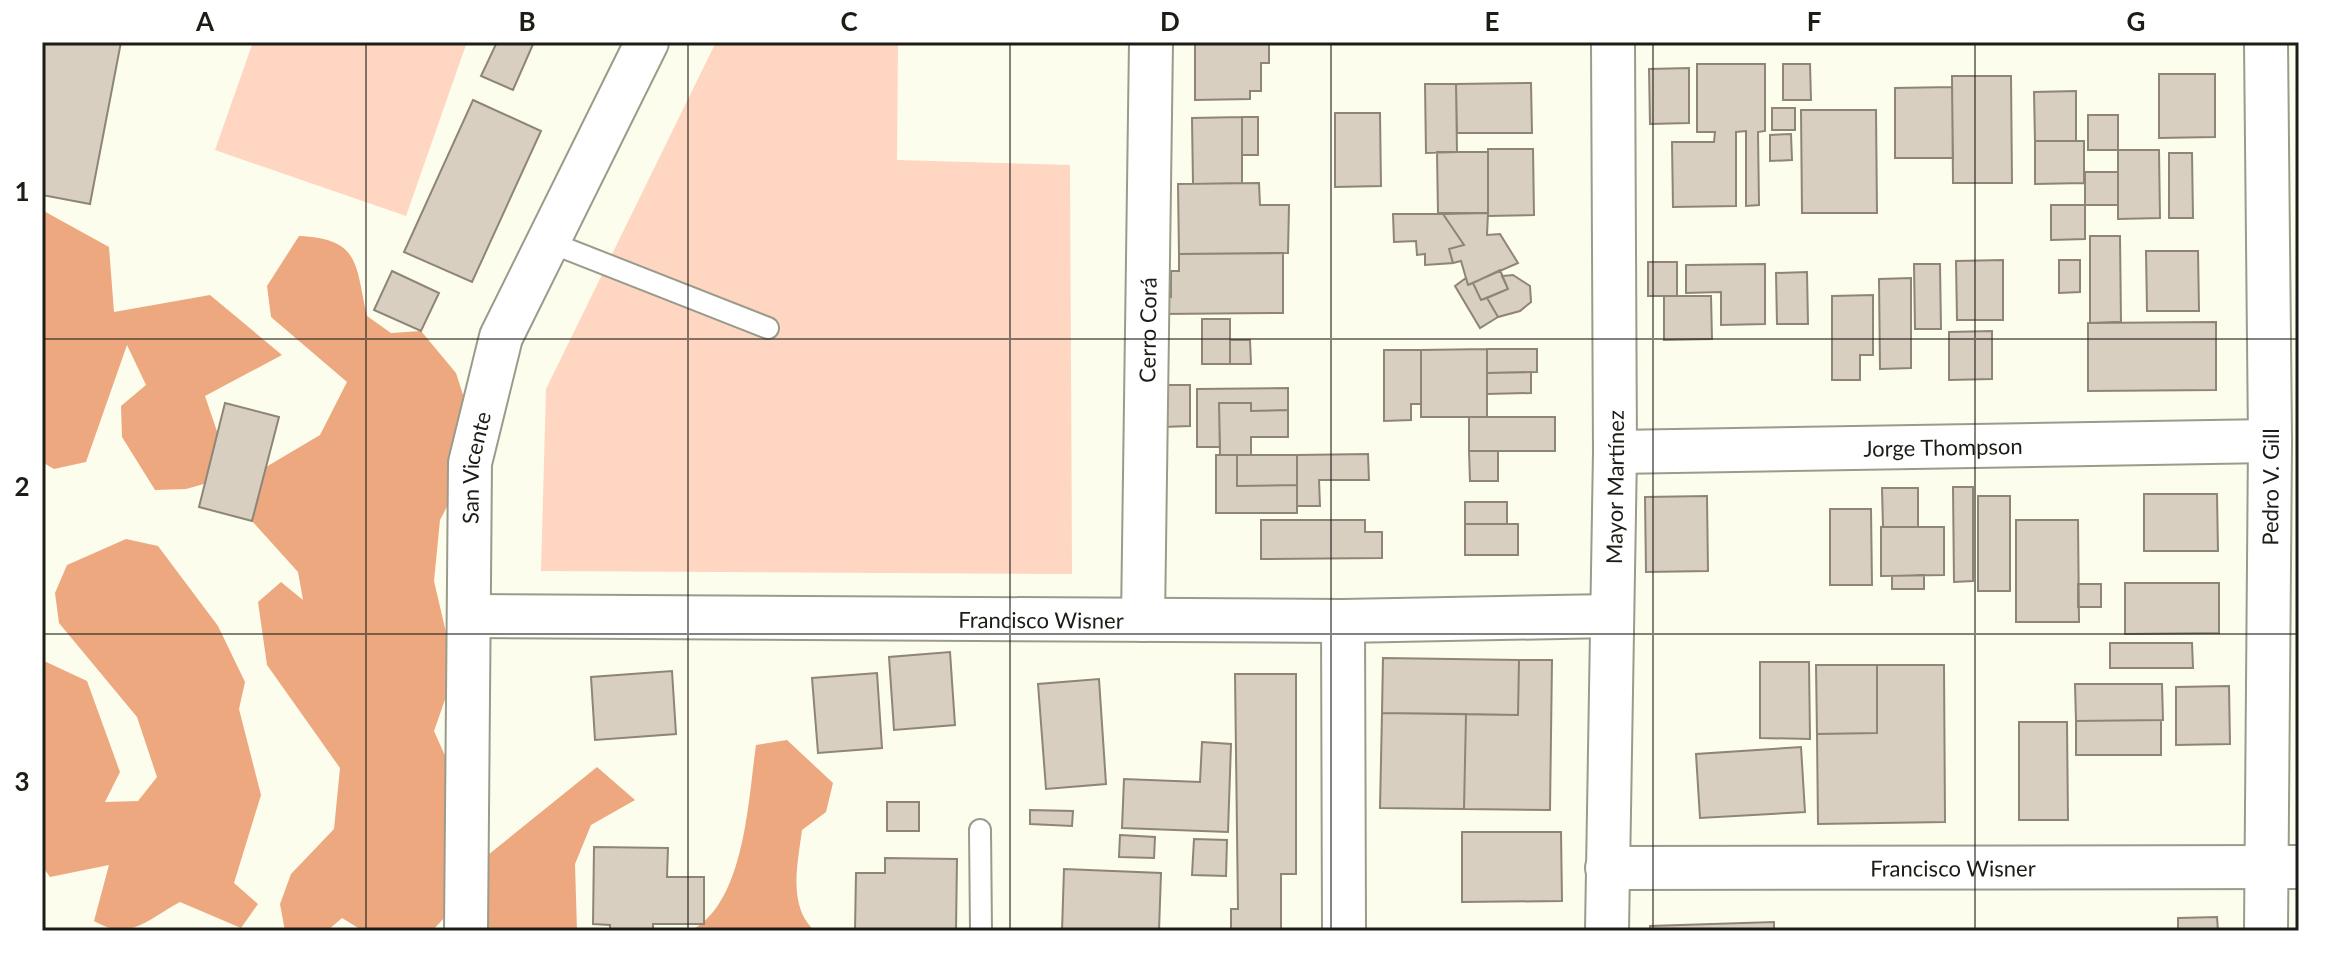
<svg xmlns="http://www.w3.org/2000/svg" width="2341" height="973" font-family="Lato,sans-serif">
	<rect width="100%" height="100%" fill="#fcfdec"/>
	<path fill="#fed6c1" d="M253,42H467L406,216L215,150Z
		M716,42H898L897,160L1070,165L1072,574L541,571L546,389Z"/>
	<path fill="#eda880" d="M42,210L109,247L114,312L210,295L282,355L205,396L225,455L211,482L186,489L155,490L122,437L121,406L146,385L127,345L86,462L54,469L42,462Z
		M299,236C361,239 355,264 367,316L391,333L421,331L456,373L475,432L470,463L440,520L434,581L455,671L434,731L458,785L455,906L433,930L363,931L342,918L327,931H285L280,904L291,874L334,829L340,768L267,665L258,602L281,582L303,600L298,572L252,521L266,467L320,435L347,382L271,317L267,286Z
		M126,539L158,546L218,626L245,682L239,709L261,795L234,883L258,904L241,928L180,902C148,919 130,942 94,921L109,865L50,877L42,866V660L87,681L120,772L105,802L138,801L157,777L137,717L59,623L55,593L67,565Z
		M787,740L833,783L826,812L802,830C798,862 787,906 815,931H690C745,904 748,800 756,745Z
		M597,767L635,800L591,825L575,864L577,931H483L488,855Z"/>
	<path fill="#d8cfc0" stroke="#8e8577" stroke-width="2" d="M42,42H121L90,204L42,195Z
		M497,42H534L513,90L481,76Z
		M1195,42H1269V63H1261V91H1250V99L1195,100Z
		M1697,64H1765V131L1758,132L1759,205L1746,206V131L1736,132V206L1673,207L1672,142H1714L1715,132H1697Z
		M1783,64H1810L1811,100H1783Z
		M1689,68V123L1650,124L1649,69Z
		M2159,74H2215V137L2159,138Z
		M1952,76H2011L2012,183H1953Z
		M1531,83L1532,133H1457L1456,84Z
		M1425,84H1456L1457,152L1426,153Z
		M1952,87L1953,158H1895V88Z
		M2076,91V141H2035L2034,92Z
		M473,100L541,131L472,282L404,252Z
		M1772,108H1795V130H1772Z
		M1801,110H1876L1877,213H1802Z
		M1335,113H1380L1381,186L1335,187Z
		M2088,115H2118V150H2088Z
		M1242,117H1258V155H1242Z
		M1242,117V183L1193,184L1192,118Z
		M1791,134L1792,160L1770,161V135Z
		M2035,141H2084V183L2035,184Z
		M1488,149H1533L1534,215L1488,216Z
		M2118,150H2159L2160,218L2118,219Z
		M1437,152H1488V213H1438Z
		M2169,153H2192L2193,218H2169Z
		M2085,172H2118V205H2085Z
		M1259,183L1260,205H1289L1288,253L1179,254L1178,184Z
		M2051,205H2085V239L2051,240Z
		M1488,213L1487,235L1500,234L1518,263L1468,285L1461,261L1453,263L1449,249L1464,245L1443,214Z
		M1393,214H1443L1464,245L1449,249L1453,263L1425,265V254L1417,255L1416,241L1394,242Z
		M2090,236H2120L2121,322L2090,323Z
		M2146,251H2198L2199,311H2147Z
		M1283,253V313L1162,314L1163,297H1171V271H1179V254Z
		M2003,260V320H1957L1956,261Z
		M2059,260H2080V292L2059,293Z
		M1648,262H1677V296H1648Z
		M1765,264V324L1721,325V292L1686,293V265Z
		M1914,264H1940L1941,329H1915Z
		M1500,270L1508,289L1481,300L1473,283Z
		M392,271L439,293L421,331L374,310Z
		M1807,272L1808,324H1777L1776,273Z
		M1513,275L1530,286L1531,302L1520,311L1498,317L1487,298L1508,289L1502,276Z
		M1466,278L1468,285L1473,283L1481,300L1487,298L1498,317L1480,328L1455,286Z
		M1911,278V368L1880,369L1879,279Z
		M1873,295V355H1860V380H1832V296Z
		M1664,296H1711L1712,339L1664,340Z
		M1202,319H1230V364H1202Z
		M2216,322V390L2088,391V323Z
		M1992,331V379L1949,380V332Z
		M1230,340H1250L1251,364H1230Z
		M1487,349H1537V372L1487,373Z
		M1487,349V417H1421V350Z
		M1384,350H1421V404H1411V420L1384,421Z
		M1531,372V393L1487,394V373Z
		M1161,385H1190V426L1162,427Z
		M1288,388V410L1251,411V403H1219L1220,447H1197V389Z
		M225,403L279,417L252,521L199,507Z
		M1219,403H1251V411L1288,410V437H1251V455H1220Z
		M1469,417H1555V451H1469Z
		M1469,451H1498V481H1470Z
		M1368,454L1369,480H1319L1320,506H1297V455Z
		M1216,455H1237V486L1297,485V513H1216Z
		M1237,455H1297V485L1237,486Z
		M1953,487H1973V581L1954,582Z
		M1882,488H1918V527H1883Z
		M2144,494H2217L2218,551H2144Z
		M1707,496L1708,571L1646,572L1645,497Z
		M1978,496H2010V591H1978Z
		M1465,502H1507V524H1465Z
		M1830,509H1871L1872,585H1830Z
		M1261,520H1365V532H1382V558L1261,559Z
		M2016,520H2078L2079,622H2016Z
		M1465,524H1518V555H1465Z
		M1881,527H1944V575L1881,576Z
		M1924,575V589H1892V576Z
		M2125,583H2219V633L2125,634Z
		M2078,584H2101V607H2078Z
		M2110,643H2192L2193,668H2110Z
		M950,652L955,725L894,730L889,657Z
		M1383,658L1519,660L1518,715L1382,713Z
		M1519,660H1552L1550,810L1464,809L1466,714L1518,715Z
		M1760,662H1809L1810,739L1760,738Z
		M1816,665H1877V733L1817,734Z
		M1877,665H1944L1945,822L1818,824L1817,734L1877,733Z
		M672,671L676,734L595,740L591,677Z
		M877,673L882,748L818,753L812,678Z
		M1235,674H1296V874H1281V931H1231V909H1238Z
		M1099,679L1106,784L1046,789L1038,684Z
		M2075,684H2162L2163,720L2076,721Z
		M2229,686L2230,744L2176,745V687Z
		M1382,713L1466,714L1464,809L1380,808Z
		M2161,720V755H2076V721Z
		M2019,722H2067L2068,820H2019Z
		M1202,742L1231,744L1228,832L1122,828L1124,779L1200,782Z
		M1801,747L1805,812L1700,818L1696,754Z
		M887,802H919V831H887Z
		M1030,810L1073,811L1072,826L1030,824Z
		M1462,832H1561L1562,901L1462,902Z
		M1120,835L1155,837L1154,858L1119,857Z
		M1194,839L1227,840L1226,876L1192,875Z
		M594,847L668,848L667,877H704V924H653V931H610V925L593,924Z
		M885,858L957,859L956,931H855L856,873H885Z
		M1064,869L1161,873L1159,931H1062Z
		M2217,917L2218,931H2178V918Z
		M1774,922V931H1650V926Z"/>
	<g fill="none" stroke-linecap="round" stroke-linejoin="round">
		<g stroke="#9b9b8b" stroke-width="24">
			<path id="service" d="M549,242L768,328
				M980,830L981,931"/>
		</g>
		<g stroke="#9b9b8b" stroke-width="46">
			<g id="minor">
				<path id="s1" d="M1615,452L2270,441"/>
				<path id="s2" d="M471,616L1343,621L1611,616"/>
				<path id="s3" d="M1143,620L1151,42"/>
				<path d="M1343,621L1344,931"/>
				<path id="s4" d="M1607,868L2299,867"/>
				<path id="s5" d="M466,931L470,463L501,337L647,42"/>
				<path id="s6" d="M1607,931L1615,452L1613,42"/>
				<path id="s7" d="M2266,931L2270,441L2266,42"/>
			</g>
		</g>
		<use href="#service" stroke="#fff" stroke-width="20"/>
		<use href="#minor" stroke="#fff" stroke-width="42"/>
	</g>
	<path fill="none" stroke="#1d1d17" stroke-width="2" stroke-opacity="0.55" d="M366,42V931M688,42V931M1010,42V931M1331,42V931M1653,42V931M1975,42V931M42,339H2299M42,634H2299"/>
	<g text-anchor="middle" dominant-baseline="central" stroke-width="6" stroke-linejoin="round" paint-order="stroke">
		<g font-size="22" fill="#1d1d17" stroke="#fff">
			<text stroke="none"><textPath href="#s3" startOffset="290">Cerro Corá</textPath></text>
			<text stroke="none"><textPath href="#s1" startOffset="328">Jorge Thompson</textPath></text>
			<text stroke="none"><textPath href="#s5" startOffset="464">San Vicente</textPath></text>
			<text stroke="none"><textPath href="#s6" startOffset="444">Mayor Martínez</textPath></text>
			<text stroke="none"><textPath href="#s7" startOffset="444">Pedro V. Gill</textPath></text>
			<text stroke="none"><textPath href="#s2" startOffset="570">Francisco Wisner</textPath></text>
			<text stroke="none"><textPath href="#s4" startOffset="346">Francisco Wisner</textPath></text>
		</g>
	</g>
	<rect width="2341" height="973" fill="none" stroke="#ffffff" stroke-width="88"/>
	<rect x="44" y="44" width="2253" height="885" fill="none" stroke="#1d1d17" stroke-width="3"/>
	<g font-size="26" text-anchor="middle" font-weight="bold" fill="#1d1d17">
		<text x="205" y="31">A</text>
		<text x="527" y="31">B</text>
		<text x="849" y="31">C</text>
		<text x="1170" y="31">D</text>
		<text x="1492" y="31">E</text>
		<text x="1814" y="31">F</text>
		<text x="2136" y="31">G</text>
		<text x="22" y="201">1</text>
		<text x="22" y="496">2</text>
		<text x="22" y="791">3</text>
	</g>
</svg>
